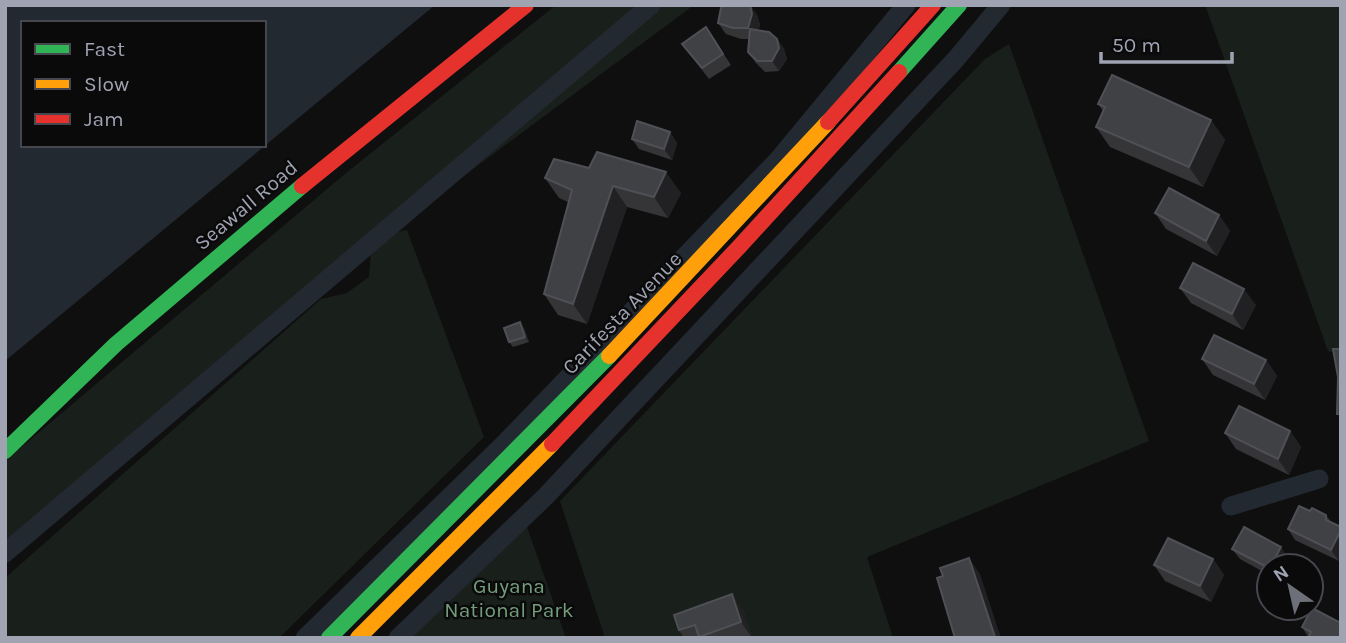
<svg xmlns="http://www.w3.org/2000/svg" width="1346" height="643" font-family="Karla,sans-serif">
	<rect width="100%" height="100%" fill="#0f0f10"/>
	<path fill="#19201b" d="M556,5H694L434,198L393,233L407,230L484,437L279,638H5V578L321,299L347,293L369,277L371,252L5,560V461L346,173Z
		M1205,5H1341V355L1328,351Z
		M1009,44L1149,441L867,557L893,638H605L560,501L985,59Z
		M527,527L566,638H411Z"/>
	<path fill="#232931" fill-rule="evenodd" d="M5,5H435L5,361ZM23,23H264V145H23Z"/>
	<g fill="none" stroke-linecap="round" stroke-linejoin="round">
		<path stroke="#232931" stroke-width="19" d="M1231,506L1319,479
			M5,553L651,5
			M305,638L504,444L778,160L906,5
			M398,638L546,496L956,59L1001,5"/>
		<path stroke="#30b455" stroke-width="16" d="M899,72L959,5
			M5,451L116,344L302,186
			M329,638L609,356"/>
		<path stroke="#ff9f0a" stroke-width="16" d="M609,356L828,122
			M358,638L552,444"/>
		<path stroke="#e5322d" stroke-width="16" d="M828,122L933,5
			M302,186L526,5
			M552,444L739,247L899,72"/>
	</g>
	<path fill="#353538" d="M750,5L757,15L760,25L758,31L777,39L784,49L787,59L779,71L765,72L756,63L748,52L749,39H741L726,34L718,23Z
		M706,27L731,65L709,79L682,44Z
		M1098,104L1211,120L1225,140L1203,187L1110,147L1096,127L1103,111Z
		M670,132L677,143L672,160L639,149L632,139Z
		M545,178L681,193L668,218L627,207L587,324L558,315L544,294L568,202L559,198Z
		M1155,213L1219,215L1230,231L1217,256L1166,229Z
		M1180,288L1256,305L1243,330L1191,303Z
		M524,328L529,342L513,347L509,342Z
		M1202,359L1266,360L1277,376L1265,400L1213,375Z
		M1290,431L1301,447L1289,475L1236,449L1225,433Z
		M1310,511L1326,515L1332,523L1339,561L1295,540L1288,529Z
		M1232,549L1288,558L1284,566H1269V575L1240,559Z
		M1213,559L1224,575L1211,602L1165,581L1154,565Z
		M743,610L752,638H684L679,630L674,615Z
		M1302,627L1341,638H1309Z"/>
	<path fill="#212123" d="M750,5L757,15L760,25L755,39L748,28Z
		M777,39L784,49L787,59L779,71L772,61Z
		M1211,120L1225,140L1203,187L1189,167Z
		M670,132L677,143L672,160L664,149Z
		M666,172L681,193L668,218L654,197Z
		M613,186L627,207L587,324L573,304Z
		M1219,215L1230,231L1217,256L1206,241Z
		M1244,289L1256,305L1243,330L1232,314Z
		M520,322L524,328L529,342L525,337Z
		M1266,360L1277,376L1265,400L1254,384Z
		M1290,431L1301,447L1289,475L1278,459Z
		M1341,530V556L1339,561L1331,550Z
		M1281,547L1288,558L1284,566H1271Z
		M969,558L980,574L1001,638H996L995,637Z
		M1213,559L1224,575L1211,602L1200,586Z
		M732,594L743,610L752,638L741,622Z"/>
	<path fill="#404145" stroke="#4f5056" stroke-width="2" d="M723,5H750L752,14L748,28H733L718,23L721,8Z
		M706,27L723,54L702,68L682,44Z
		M750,29L769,32L777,39L779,48L772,61H757L748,52Z
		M1112,75L1211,120L1189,167L1096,127L1105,107L1098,104Z
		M637,121L670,132L664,149L632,139Z
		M597,152L666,172L654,197L613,186L573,304L544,294L572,190L545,178L554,159L589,168Z
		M1169,188L1219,215L1206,241L1155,213Z
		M1193,263L1244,289L1232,314L1180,288Z
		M520,322L525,337L509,342L504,328Z
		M1214,335L1266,360L1254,384L1202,359Z
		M1333,349H1341V414H1337L1338,377Z
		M1239,406L1290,431L1278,459L1225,433Z
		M1299,506L1310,511L1312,508L1326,515V520L1341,527V530L1331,550L1288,529Z
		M1244,527L1281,547L1271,566H1269V568L1232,549Z
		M1168,538L1213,559L1200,586L1154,565Z
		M969,558L995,637L991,638H955L937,578L943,576L940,568Z
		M732,594L741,622L699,637L695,625L679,630L674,615Z
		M1312,608L1341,623V638H1311L1309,636L1311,632L1302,627Z"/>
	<g text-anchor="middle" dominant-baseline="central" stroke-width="5" stroke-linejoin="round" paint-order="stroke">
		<g font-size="21" fill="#9fa3b2" stroke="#0a0a0b">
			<text transform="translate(246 205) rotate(-40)">Seawall Road</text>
			<text transform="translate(622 313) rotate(-46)">Carifesta Avenue</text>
		</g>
		<g font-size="21" fill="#759e7c" stroke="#0a0a0b">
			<text x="509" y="586">Guyana<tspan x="509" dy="24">National Park</tspan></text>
		</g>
	</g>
	<rect width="1346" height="643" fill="none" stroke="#9fa3b2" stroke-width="14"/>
	<rect x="21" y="21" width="245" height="126" fill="#0a0a0b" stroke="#46474e" stroke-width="2"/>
	<rect x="35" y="44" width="35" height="10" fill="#30b455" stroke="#46474e" stroke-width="2"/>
	<text x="84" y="56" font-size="21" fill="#9fa3b2">Fast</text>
	<rect x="35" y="79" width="35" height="10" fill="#ff9f0a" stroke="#46474e" stroke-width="2"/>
	<text x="84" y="91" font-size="21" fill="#9fa3b2">Slow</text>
	<rect x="35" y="114" width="35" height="10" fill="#e5322d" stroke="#46474e" stroke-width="2"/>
	<text x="84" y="126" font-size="21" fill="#9fa3b2">Jam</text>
	<g transform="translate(1290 587) rotate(326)"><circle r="33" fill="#0a0a0b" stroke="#46474e" stroke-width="2"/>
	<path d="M0-5L12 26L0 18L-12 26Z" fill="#6d6f79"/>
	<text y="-10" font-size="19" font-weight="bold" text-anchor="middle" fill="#9fa3b2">N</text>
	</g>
	<path d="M1101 52v10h131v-10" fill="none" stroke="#9fa3b2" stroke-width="3.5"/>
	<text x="1112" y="52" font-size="21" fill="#9fa3b2" stroke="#0a0a0b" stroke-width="5" paint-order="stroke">50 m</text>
</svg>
